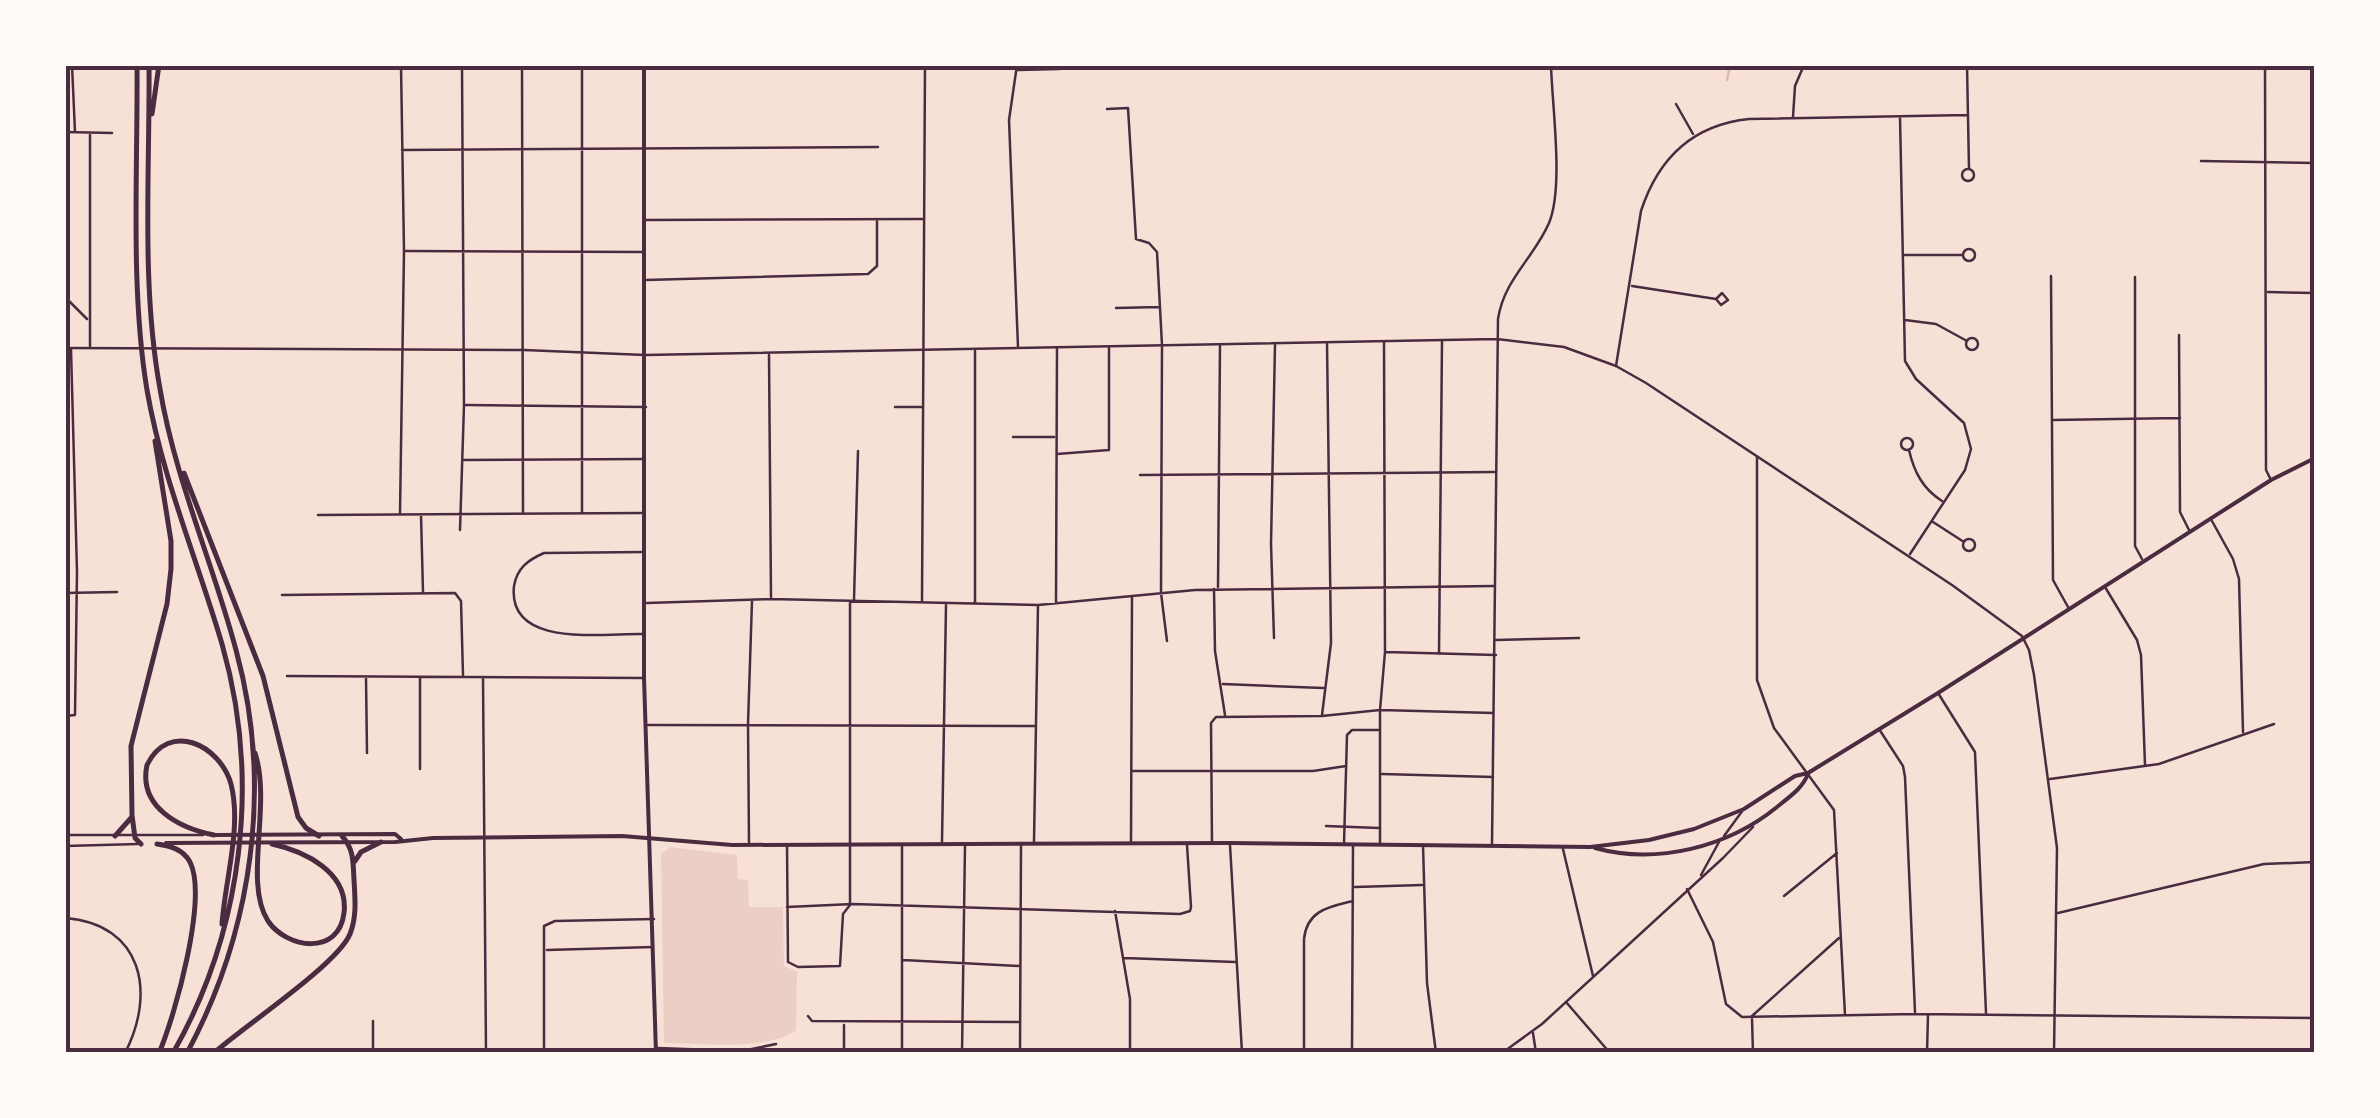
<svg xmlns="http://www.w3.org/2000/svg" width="2380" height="1118" font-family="Roboto,sans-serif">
	<rect width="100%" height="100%" fill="#f7e1d7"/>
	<path fill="#ebcfc5" d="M670,847L737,855L738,879L748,880L749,907H783L784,966L797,972L796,1030C766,1052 701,1043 664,1043L661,854Z"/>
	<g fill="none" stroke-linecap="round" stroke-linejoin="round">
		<path stroke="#dcb8b0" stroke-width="2.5" d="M1727,80L1730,65"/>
		<path stroke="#4a2c40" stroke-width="2.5" d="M72,65L75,132
			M522,65L523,512
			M1017,65L1009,120L1018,347
			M1967,65L1969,169
			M1018,70L1060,69L1065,65
			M1676,104L1693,134
			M1107,109L1128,108L1136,239L1149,243L1157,252L1162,345L1161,593L1167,641
			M1793,117L1795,86L1804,65
			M1900,117L1905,361L1916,379L1964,423L1971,449L1965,470L1910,554
			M65,132L112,133
			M90,133V346
			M402,150L878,147
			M2201,161L2315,163
			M1962 175a6 6 0 1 1 12 0a6 6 0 1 1-12 0Z
			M645,220L922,219
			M1963 255a6 6 0 1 1 12 0a6 6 0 1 1-12 0Z
			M406,251L643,252
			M1903,255H1963
			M2051,276L2053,580L2068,607
			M2135,277V546L2142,559
			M646,280L868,274L877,266V219
			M1632,286L1716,299L1721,305L1728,300L1722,293L1716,299
			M2268,292L2315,293
			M65,297L87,319
			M1116,308L1159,307
			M1905,320L1936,324L1967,341
			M2179,335L2180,512L2189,530
			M1966 344a6 6 0 1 1 12 0a6 6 0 1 1-12 0Z
			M975,351V603
			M769,355L771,597
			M1616,366L1641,211C1658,159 1692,125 1749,119L1967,115
			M466,405L646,407
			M895,407H921
			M2053,420L2180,418
			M1013,437H1054
			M1901 444a6 6 0 1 1 12 0a6 6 0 1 1-12 0Z
			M1909,450C1914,472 1923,489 1942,501
			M1057,454L1109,450V347
			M1757,457V680L1774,728L1834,810L1845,1015
			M463,460L644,459
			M1140,475L1494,472
			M582,512V65
			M400,513L404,251L401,65
			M318,515L641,513
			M421,515L423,592
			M2212,521L2233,559L2239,579L2243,732
			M1933,522L1964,542
			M460,530L464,405L462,65
			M1963 545a6 6 0 1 1 12 0a6 6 0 1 1-12 0Z
			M1218,587L1220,345
			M2105,587L2137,640L2141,655L2145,765
			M1214,589L1215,651L1225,715
			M65,593L117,592
			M282,595L455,593L461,601L463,675
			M854,600L858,451
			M922,602L925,65
			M647,603L771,599L1038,605L1195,590L1493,586
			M1056,603L1057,348
			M643,634C604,633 507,649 514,586C517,568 528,560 544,553L644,552
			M1274,638L1271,544L1275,345
			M2023,638L2029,650L2034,675L2057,848L2054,1053
			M1496,640L1579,638
			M1386,652L1496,655
			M1439,654L1442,341
			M287,676L644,678
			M483,677L486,1053
			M366,678L367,753
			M420,678V769
			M1223,684L1323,688
			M1938,693L1975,752L1986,1013
			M1322,715L1331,643L1327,343
			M65,716L75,715L77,572L71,349
			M648,725L1035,726
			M1879,729L1903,766L1905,777L1915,1012
			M1133,771H1313L1346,766
			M1382,774L1493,777
			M2050,779L2159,764L2274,724
			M1326,826L1379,828
			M749,842L748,724L752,601
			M942,842L946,605
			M1034,842L1038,605
			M1131,842L1132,597
			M1212,843L1211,723L1216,717L1322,716L1380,710L1493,713
			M1344,844L1347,735L1352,730H1378
			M1380,844V710L1385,652L1384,342
			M787,845L788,962L798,967L840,966L843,914L850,905V603
			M902,845V1053
			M1230,845L1242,1053
			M1423,845L1427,983L1436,1053
			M1563,849L1593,976
			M1355,887L1422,885
			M1687,889L1713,942L1726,1004L1742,1017L1915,1014L2315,1018
			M1784,896L1837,853
			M787,907L853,904L1180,914L1190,911L1191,907L1187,845
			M1115,911L1130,999V1053
			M2058,913L2264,864L2315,862
			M65,918C143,924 156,993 125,1053
			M547,950L653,947
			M1124,958L1235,962
			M903,960L1020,966
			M1566,1002L1610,1053
			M808,1016L812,1021L1020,1022
			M1752,1016L1839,938
			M1752,1019L1753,1053
			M373,1021V1053
			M844,1025V1053
			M1533,1033L1536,1053
			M657,1048L742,1051L776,1044
			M544,1053V926L555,921L654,919
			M962,1053L965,845
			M1020,1053L1021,845
			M1304,1053V939C1307,910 1329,907 1353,901
			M1352,1053L1353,845
			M1927,1053L1928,1015"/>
		<path stroke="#4a2c40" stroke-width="2.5" d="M2265,65L2266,470L2270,478
			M65,348L524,350L645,355L1497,339L1564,347L1616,366L1646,383L1952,585L2022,636
			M65,835H203
			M1724,836L1743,810
			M1492,844L1498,319C1504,279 1534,258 1549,223C1564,187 1552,106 1551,65
			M65,846L138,844
			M1701,875L1719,842
			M1502,1053L1542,1024L1723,858L1753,827"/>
		<path stroke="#4a2c40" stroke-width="4" d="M214,835L395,834L401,839
			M166,843L395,842L433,838L622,836L732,845L1230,843L1590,847L1649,840L1694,829L1744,809L1795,776L1808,773L1938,693L2271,480L2315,458
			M1595,848C1657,865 1728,847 1777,807C1789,797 1802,789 1808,774"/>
		<path stroke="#4a2c40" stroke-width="4" d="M644,65V678L656,1053"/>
		<path stroke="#4a2c40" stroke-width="5" d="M137,65C138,169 130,288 147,390C162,477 197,559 222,644C261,780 243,930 173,1053
			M149,65C150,172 141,284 160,389C175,479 213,563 236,650C273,785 253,930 187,1053
			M152,114L159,65
			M184,473L263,676L298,817L306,828L319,836
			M255,753C272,805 243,882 268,921C287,949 339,956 344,913C349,872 304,851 272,844
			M214,835C179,828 138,807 147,765C169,720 220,745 231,784C242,827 225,880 222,924
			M115,836L131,818
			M141,844L135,838L132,815L131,746L167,604L171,569V541L155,441
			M157,844C170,846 183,849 190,862C208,898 175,1016 159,1053
			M355,861L361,852L381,842
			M214,1053C244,1026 337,965 350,934C357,917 355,898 354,880C353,862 354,849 342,836"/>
	</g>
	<rect width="2380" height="1118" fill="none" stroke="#fffaf5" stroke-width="135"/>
	<rect x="68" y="68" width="2244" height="982" fill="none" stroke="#4a2c40" stroke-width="4"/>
</svg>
